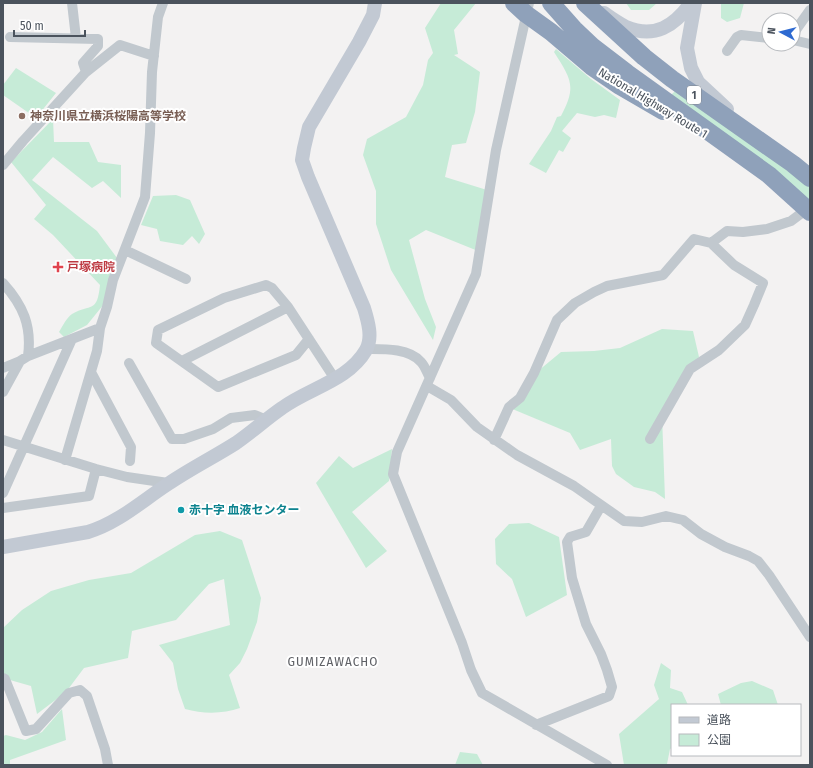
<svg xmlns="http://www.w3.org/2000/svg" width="813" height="768" font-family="'Fira Sans Condensed','Noto Sans JP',sans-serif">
	<rect width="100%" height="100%" fill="#f3f2f2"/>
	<path fill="#c6ebd7" d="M441,3H476L454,30L458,54L454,55L480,72L475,112L466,143L452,145L445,177L487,190L478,251L426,230L409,240L425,299L436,327L433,340L391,270L376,224V191L363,155L367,139L406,117L423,85L428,60L433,53L425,28Z
		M626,3H657L649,10H631Z
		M721,3H744L740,18L727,22L721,18Z
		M556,49L591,79L620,100L616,118L604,115L595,117L577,113L562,131L571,138L563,152L559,150L546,173L529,164L551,131L557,117L561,116C577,86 571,79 554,52Z
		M16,68L56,93L36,118L3,95V85Z
		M676,90L810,184V204L670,96Z
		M53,119L54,142H89L98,162L121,165V198L103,181L92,188L53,157L32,180L97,231L120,262L104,304L87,325L64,337L59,332C62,327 67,317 72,314C91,303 97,314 100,285L53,235L34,219L46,205L11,162Z
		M176,195L190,200L205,234L199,244L192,236L183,245L160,241L157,229L141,225L153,196Z
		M662,329L693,331L699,357L685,387L662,415L665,499L655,492L634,487L616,474L612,466L611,439L580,450L570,433L510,408L532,376L561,352L594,351L620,348Z
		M392,449L389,481L352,512L387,551L366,568L316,483L339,456L353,468Z
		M529,523L559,537L567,595L526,617L512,579L496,564L495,539L509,524Z
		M220,531L242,540L261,598L257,622L247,649L240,663L229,675L240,708C223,714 203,714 185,709L178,689L173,663L159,645L230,625L224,579L209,584L176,620L132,631L128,658L84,668L66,692L37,714L31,686L3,678V628L22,610L51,591L89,580L131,573L195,535Z
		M661,663L671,670L670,688L682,692L688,705H672V748L670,749L667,764L666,765H624L619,734L659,699L654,685Z
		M752,681L773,690L778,705H721L718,694L741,683Z
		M62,709L66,740L10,760V765H3V736L6,735L25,740L42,732Z
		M460,752L477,754L483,765H455Z"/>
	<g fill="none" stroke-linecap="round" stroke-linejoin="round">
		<path stroke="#c1c8ce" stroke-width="10" d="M72,3L76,38
			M529,3L496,150L476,274L397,452L393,474L462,643L471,670L482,693L607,765
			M793,34L810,10
			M10,37L98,39V46L83,63L86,72
			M793,40L810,44
			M727,51L737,37L741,35L769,38
			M3,165L23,141L86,72L120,45L154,56
			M125,250L186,279
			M3,283C23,305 32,326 28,356L20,361L3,392
			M309,339L296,355L218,387L156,343L158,330L224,298L266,285L272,288L288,307L335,379
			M367,349C383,349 409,348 421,362C425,366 427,373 430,378
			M28,356L100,328
			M182,361L288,307
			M129,363L172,439H184L213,429L231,418L255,415L267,420
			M3,368L20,361
			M91,372L131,447L130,461
			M427,386L451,400L477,427L517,455L574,486L624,521L642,522L666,516L683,520L701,534L725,547L749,556L758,561L769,575L810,637
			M650,439L690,369L719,350L745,325L754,305L763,283L734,265L711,243
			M3,440L96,469L127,477L168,483
			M494,440L509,407L520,398L534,373L557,320L575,303L594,292L607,286L663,275L694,239L711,243L727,231L743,232L767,229L791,221L807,209
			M65,460L97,351L100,328L107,307L113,280L145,197L150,133L152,72L158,17L163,3
			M3,493L72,339
			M3,508L89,496L96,469
			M3,678L5,679L26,731L36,729L69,693L80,690L87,696L105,749L108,765
			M536,725L609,696L612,687L607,670L601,654L586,624L572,578L567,542L570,537L586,532L601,506"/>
		<path stroke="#c2c9d3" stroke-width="14" d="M695,3L687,48L691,68L698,82L727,109
			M604,13C611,18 618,23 626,27C655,39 674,26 691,3
			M3,547L88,532C118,523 142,501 168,484C190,469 214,457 236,443C252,432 266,419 282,408C309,388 348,381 366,350C373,338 368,321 364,308L308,177L302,160L304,148L309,127L359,42L373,15L375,3"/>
		<path stroke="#8fa1ba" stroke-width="18" d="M514,3L526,14L551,32L591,66L620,86L663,111
			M551,3L574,29L593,47L627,73L769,175L810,212
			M585,3L644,57L672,79L793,164L810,178"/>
	</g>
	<circle fill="#8d6e63" stroke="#fff" stroke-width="1.5" cx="22" cy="116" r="4"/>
	<path fill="#e0444e" stroke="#fff" stroke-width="1.5" d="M56 261h4v4h4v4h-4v4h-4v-4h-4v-4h4z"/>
	<circle fill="#0f9aa8" stroke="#fff" stroke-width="1.5" cx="181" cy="510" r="4"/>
	<g text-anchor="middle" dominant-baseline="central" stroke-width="4" stroke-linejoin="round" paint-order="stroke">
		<rect fill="#fff" stroke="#81878e" stroke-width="1" x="687" y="86" width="14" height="18" rx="3"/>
		<g font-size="11" font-weight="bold" fill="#4b535d">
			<text x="694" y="95">1</text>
		</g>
		<g font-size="12" fill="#4b535d" stroke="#fff">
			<text transform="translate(653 103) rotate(31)">National Highway Route 1</text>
		</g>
		<g font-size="12" font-weight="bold" fill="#785e54" stroke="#fff" text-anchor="start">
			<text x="30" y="116">神奈川県立横浜桜陽高等学校</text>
		</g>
		<g font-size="12" font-weight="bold" fill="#be3a42" stroke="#fff" text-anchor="start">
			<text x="67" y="267">戸塚病院</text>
		</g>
		<g font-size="12" font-weight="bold" fill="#0d838f" stroke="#fff" text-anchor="start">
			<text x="189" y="510">赤十字 血液センター</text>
		</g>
		<g font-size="13" letter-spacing="1" fill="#5f6166" stroke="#fff">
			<text x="333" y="661">GUMIZAWACHO</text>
		</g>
	</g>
	<rect width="813" height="768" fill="none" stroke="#4b535d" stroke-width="8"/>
	<rect x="671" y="704" width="130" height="52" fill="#ffffff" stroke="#b7babe"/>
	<rect x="679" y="717" width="20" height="6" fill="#c2c9d3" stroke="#b7babe"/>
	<text x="707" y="724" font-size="12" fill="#4b535d">道路</text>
	<rect x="679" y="734" width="20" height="12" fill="#c6ebd7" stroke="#b7babe"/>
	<text x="707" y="744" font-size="12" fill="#4b535d">公園</text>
	<g transform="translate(781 32) rotate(277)"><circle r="19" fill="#ffffff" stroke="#b7babe"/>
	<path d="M0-3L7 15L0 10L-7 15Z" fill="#2e6ad1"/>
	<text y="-6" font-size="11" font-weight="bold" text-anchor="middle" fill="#4b535d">N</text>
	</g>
	<path d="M14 30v6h71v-6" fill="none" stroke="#4b535d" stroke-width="2"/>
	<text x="20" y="30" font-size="12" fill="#4b535d" stroke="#ffffff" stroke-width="3" paint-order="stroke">50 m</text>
</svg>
